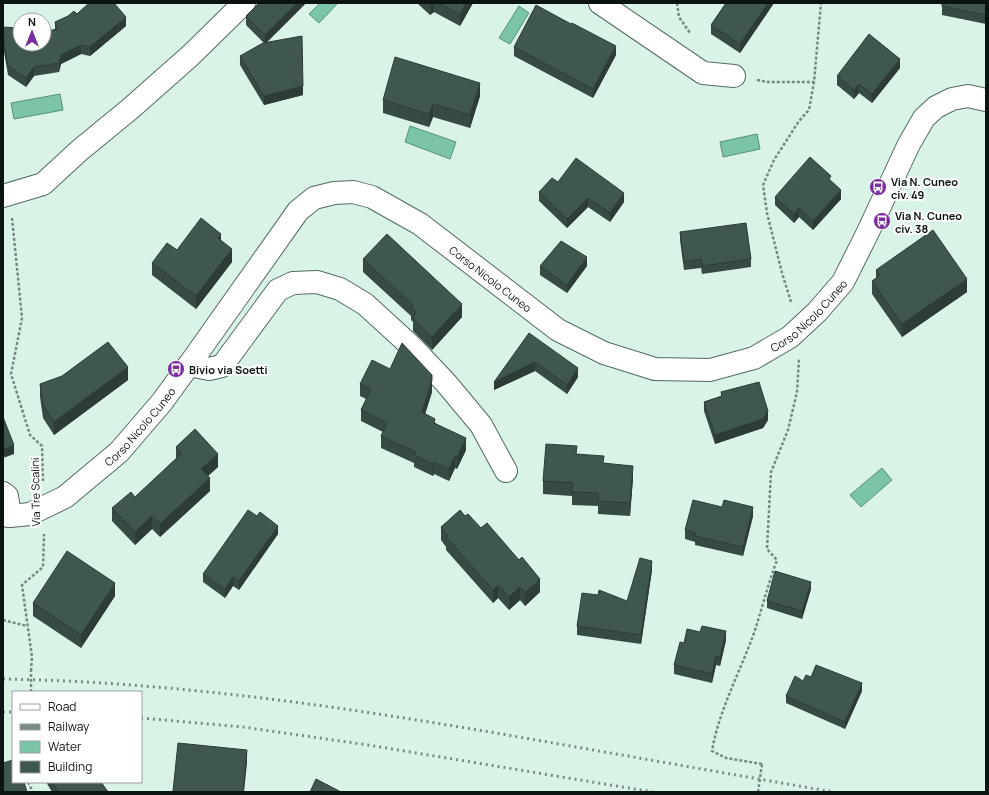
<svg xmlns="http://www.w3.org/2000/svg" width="989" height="795" font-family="Manrope,sans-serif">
	<rect width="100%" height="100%" fill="#d9f4e7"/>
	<path fill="#7bc5a6" stroke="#599079" d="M320,3H338L319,23L309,14Z
		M519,6L529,13L510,44L499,38Z
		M60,94L63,110L14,119L11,103Z
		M410,126L456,142L450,159L405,142Z
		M757,134L760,149L723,157L720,142Z
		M882,468L892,480L861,507L850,495Z"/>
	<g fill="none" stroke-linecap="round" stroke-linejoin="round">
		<g stroke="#536a5f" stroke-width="24">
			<path id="minor" d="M600,3L703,73L734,76
				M3,196L43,184L80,150L130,109L191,55L244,3
				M189,365L209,369L222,366L278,290L293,283L317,282L340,289L365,304L412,347L446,383L481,425L506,471
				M3,493L7,496L10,516"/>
		</g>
		<g stroke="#536a5f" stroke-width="24">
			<g id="major">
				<path id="s1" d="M3,515L10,516L30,514L65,497L119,452L162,402L189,365L298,211L314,198L334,193L353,192L372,197L420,224L558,330L604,353L655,369L710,370L754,358L790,337L817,312L843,282L867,234L909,144L924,118L936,107L952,99L968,96L986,100"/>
			</g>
		</g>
		<path stroke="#778981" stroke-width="2.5" stroke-dasharray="3 2" stroke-linecap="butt" d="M677,3L679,17L690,33
			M757,80L768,82H814
			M12,218L22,318L11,374L30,435L42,446L43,481
			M791,302L782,273L767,213L763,185L774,160L799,121L809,110L814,82L821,3
			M3,620L27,626
			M31,671L32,657L22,585L43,567L44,534
			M762,764L726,758L712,751C719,710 740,672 754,633C762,609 768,584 777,560L767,549L771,472L788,430L797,392L799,359
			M28,782L33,792"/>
		<use href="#minor" stroke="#fff" stroke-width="22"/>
		<use href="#major" stroke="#fff" stroke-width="22"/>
		<path stroke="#788b82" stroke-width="3" stroke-dasharray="2 4" stroke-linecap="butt" d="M3,679C185,682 364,710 542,741C639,758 736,775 833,792
			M3,712H13
			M141,718L243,727L368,745L653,792"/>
		<path stroke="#778981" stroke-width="2.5" stroke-dasharray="3 2" stroke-linecap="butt" d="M31,692V671
			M758,792L762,764"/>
	</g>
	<path fill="#374b42" d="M259,3H306L267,42L303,95L264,105L240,65V56L264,43L246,25V16Z
		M417,3H473L460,26L434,12L430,15Z
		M726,3H774L740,53L711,34V25Z
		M942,3H986V24L942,15Z
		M77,14L126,26L90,56L81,54L61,64L59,72L34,76L26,87L8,75L3,46V27L20,44L55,29V22Z
		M514,47L616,55L593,98L514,56Z
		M900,68L872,103L859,93L854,99L837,85V76Z
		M480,96L470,128L433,117L429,127L383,113V100Z
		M831,181L841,199L813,230L799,217L794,223L775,205V197Z
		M558,182L624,202L610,222L588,207L567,228L539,201V192Z
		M680,232L751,259V267L702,274L701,268L684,270L680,240Z
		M221,241L232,262L196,309L152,275V263L177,250Z
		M363,259L462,317L432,350L413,331V322L411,320V316L363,272Z
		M540,266H587L567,293L540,275Z
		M876,270L967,292L902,337L872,294V281L876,278Z
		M529,333L578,377L567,394L535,371L494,390Z
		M128,380L54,435L43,418L40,397V384Z
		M360,384L432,387V392L425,414L466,450L457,469L455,468L449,481L434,474L433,476L414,467V463L381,448V436L383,432L361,421V410L366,399L360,396Z
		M721,392L768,420L763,428L715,444L704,411V402L721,396Z
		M176,447L218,467L208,476L210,491L160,537L152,529L135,545L112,521V508L135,497L176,459Z
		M577,454L604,463L633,478L630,516L598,514V506L572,505V496L543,494V481Z
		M722,507L753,516L743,556L695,545V542L685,539V530Z
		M465,516L481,528L540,592L525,606L520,600L509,610L498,598L493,603L446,550V547L441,540V527Z
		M278,534L239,590L233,586L225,598L203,582V574Z
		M652,570L641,644L577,635V626L627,601Z
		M811,589L802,619L767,608V601Z
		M115,596L81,648L33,616V603Z
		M726,640L720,666L716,665L712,683L674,674V665L684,643Z
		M811,677L862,691L845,729L786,703V696L803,681Z
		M46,782H101L108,792H52Z"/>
	<path fill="#2d3d36" d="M297,3H306L265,44V35Z
		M431,3H434V12L430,15Z
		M466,3H473L460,26V15Z
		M768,3H774L740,53V44Z
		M126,17V26L90,56V47Z
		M81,45V54L61,64L59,72V63L61,55Z
		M616,46V55L593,98V89Z
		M900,59V68L872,103V94Z
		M34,67V76L26,87V78Z
		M480,83V96L470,128V115Z
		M859,84V93L854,99V90Z
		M303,86V95L264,105V96Z
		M433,104V117L429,127V114Z
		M841,190V199L813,230V221Z
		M624,193V202L610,222V213Z
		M588,198V207L567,228V219Z
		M799,208V217L794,223V214Z
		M221,234V247L218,238Z
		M232,249V262L196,309V296Z
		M587,257V266L567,293V285Z
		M967,279V292L902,337V324Z
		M462,304V317L432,350V337Z
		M535,362V371L494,390V382Z
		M128,367V380L54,435V422Z
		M578,368V377L567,394V385Z
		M432,375V392L422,424V412Z
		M768,411V420L763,428L715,444V435Z
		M466,438V450L457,469V457Z
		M14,445V454L3,458V449Z
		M218,454V467L201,482V469Z
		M455,456V468L449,481V469Z
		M434,462V474L433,476V464Z
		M633,466V478L630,516V503Z
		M210,478V491L160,537V524Z
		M753,507V516L743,556V547Z
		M152,516V529L135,545V532Z
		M278,526V534L239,590V581Z
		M652,561V570L641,644V635Z
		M233,577V586L225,598V589Z
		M540,579V592L525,606V593Z
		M811,582V589L802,619V611Z
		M115,583V596L81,648V635Z
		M498,585V598L493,603V590Z
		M520,587V600L509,610V597Z
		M726,631V640L720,666V657Z
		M716,656V665L712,683V674Z
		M862,683V691L845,729V722Z
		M247,750V763L244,792H243Z"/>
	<path fill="#40574d" stroke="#2d3d36" d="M89,3H114L126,17L90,47L81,45L61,55L59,63L34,67L26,78L8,66L3,37V27L18,28L20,30V44H44V32L57,29L55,22L68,16L74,11L77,14Z
		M259,3H297L265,35L246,16Z
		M439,3H466L460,15Z
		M726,3H768L740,44L711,25Z
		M942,3H986V15L942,6Z
		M536,5L571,24L572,23L616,46L593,89L514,47Z
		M869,34L900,59L872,94L859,84L854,90L837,76Z
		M302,36L303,86L264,96L240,56L263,43Z
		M395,57L480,83L470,115L433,104L429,114L383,100Z
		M810,157L831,176L829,179L841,190L813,221L799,208L794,214L775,197Z
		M576,158L624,193L610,213L588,198L567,219L539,192L552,178L558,182Z
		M201,218L221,234L218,238L232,249L196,296L152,263L167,243L177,250Z
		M746,223L751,259L702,266L701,259L684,262L680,232Z
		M933,230L967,279L902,324L872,281L880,275L876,270Z
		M387,234L462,304L432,337L413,318L416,312L411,307L413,305L363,259Z
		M561,241L587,257L567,285L540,266Z
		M529,333L578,368L567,385L535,362L494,382Z
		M108,342L128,367L54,422L43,405L40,384L62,376Z
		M402,343L432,375V380L422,412L435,419L434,423L466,438L457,457L455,456L449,469L434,462L433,464L414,455L416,452L381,436L387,423L361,410L371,389L360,384L372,360L390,369Z
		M759,382L768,411L763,419L715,435L704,402L722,396L721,392Z
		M3,417L14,445L3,449Z
		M195,429L218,454L201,469L210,478L160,524L152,516L135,532L112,508L131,492L135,497L182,453L176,447Z
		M546,444L577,446L576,454L604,456L603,463L633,466L630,503L598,501V493L572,492L573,483L543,481Z
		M693,500L722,507L724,500L753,507L743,547L695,536L696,533L685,530Z
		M248,510L257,516L260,512L278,526L239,581L233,577L225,589L203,574Z
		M460,510L465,516L468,514L481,528L487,523L519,560L522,557L540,579L525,593L520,587L509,597L498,585L493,590L446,537L448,536L441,527Z
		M67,551L115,583L81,635L33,603Z
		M640,558L652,561L641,635L577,626L582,593L598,595L599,590L627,601Z
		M775,571L811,582L802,611L767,601Z
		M702,626L726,631L720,657L716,656L712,674L674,665L680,642L684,643L687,629L700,632Z
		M816,665L862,683L845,722L786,696L795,676L803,681L806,675L811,677Z
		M178,743L247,750L243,792H179L173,791Z
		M13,760V782H24L27,792H3V763Z
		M316,779L341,792H310Z
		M52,782H101L108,792H58Z"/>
	<defs>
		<g id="bus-disc" transform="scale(0.9)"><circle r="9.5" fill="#7a2d9e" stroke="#fff"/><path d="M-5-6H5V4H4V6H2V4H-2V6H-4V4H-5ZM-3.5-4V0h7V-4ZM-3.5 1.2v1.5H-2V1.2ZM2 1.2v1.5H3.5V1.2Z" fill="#fff"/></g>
	</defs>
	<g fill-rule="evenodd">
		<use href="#bus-disc" x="878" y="187"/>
		<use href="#bus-disc" x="882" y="221"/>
		<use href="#bus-disc" x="176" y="369"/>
	</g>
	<g text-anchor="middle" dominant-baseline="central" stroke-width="4" stroke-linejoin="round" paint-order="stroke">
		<g font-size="11" font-weight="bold" fill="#0b1410" stroke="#fff" text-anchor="start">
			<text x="891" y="181">Via N. Cuneo<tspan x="891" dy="13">civ. 49</tspan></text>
			<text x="895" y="215">Via N. Cuneo<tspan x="895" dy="13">civ. 38</tspan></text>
			<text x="189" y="369">Bivio via Soetti</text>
		</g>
		<g font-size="11" fill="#0b1410" stroke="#fff">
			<text stroke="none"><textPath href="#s1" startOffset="661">Corso Nicolo Cuneo</textPath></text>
			<text stroke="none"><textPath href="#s1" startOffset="1021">Corso Nicolo Cuneo</textPath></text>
			<text stroke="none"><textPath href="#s1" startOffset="169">Corso Nicolo Cuneo</textPath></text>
			<text transform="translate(35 492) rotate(-91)">Via Tre Scalini</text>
		</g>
	</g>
	<rect width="989" height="795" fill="none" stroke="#0b1410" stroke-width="8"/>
	<rect x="12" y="691" width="130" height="92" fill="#ffffff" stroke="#9da19f"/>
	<rect x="20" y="704" width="20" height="6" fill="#ffffff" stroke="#9da19f"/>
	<text x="48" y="711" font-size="12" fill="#0b1410">Road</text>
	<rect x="20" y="724" width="20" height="6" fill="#788b82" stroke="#9da19f"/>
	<text x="48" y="731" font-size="12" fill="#0b1410">Railway</text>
	<rect x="20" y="741" width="20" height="12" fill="#7bc5a6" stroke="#9da19f"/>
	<text x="48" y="751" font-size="12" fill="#0b1410">Water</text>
	<rect x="20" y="761" width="20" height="12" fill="#40574d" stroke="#9da19f"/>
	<text x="48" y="771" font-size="12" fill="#0b1410">Building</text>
	<g transform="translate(32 32)"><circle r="19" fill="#ffffff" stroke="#9da19f"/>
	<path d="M0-3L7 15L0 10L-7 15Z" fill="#7a2d9e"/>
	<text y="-6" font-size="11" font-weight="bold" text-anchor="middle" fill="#0b1410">N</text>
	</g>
</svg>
